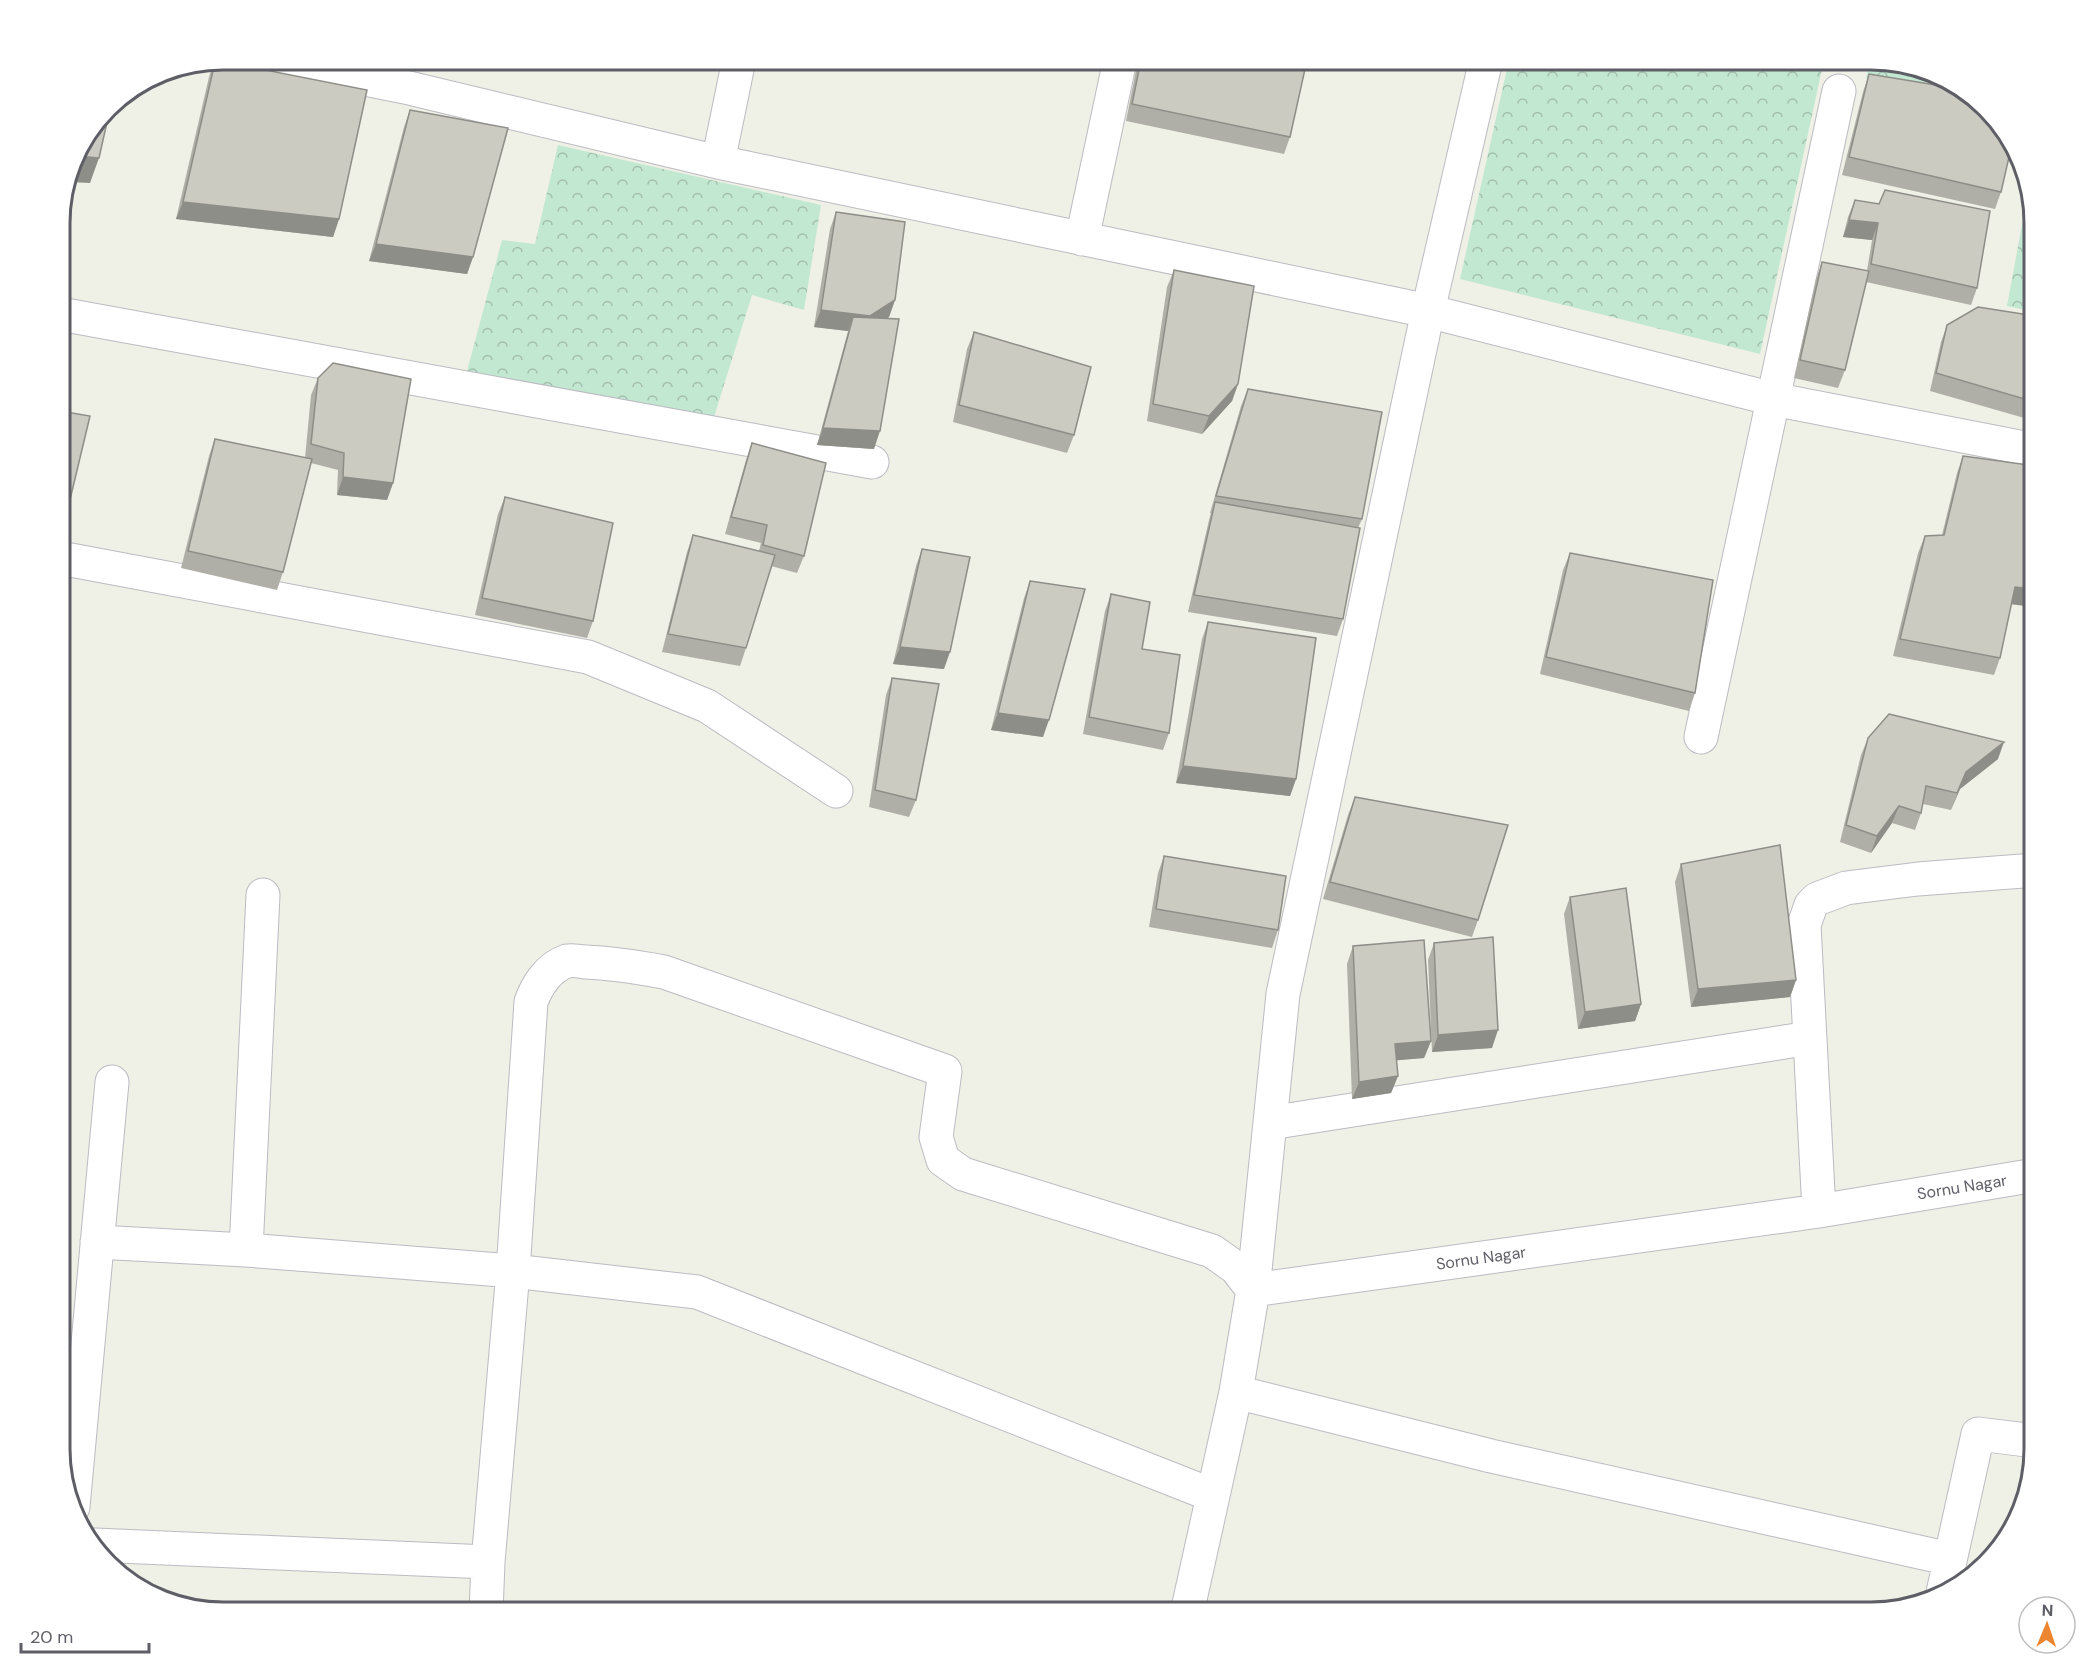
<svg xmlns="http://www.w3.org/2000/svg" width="2095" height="1673" font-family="'DM Sans',sans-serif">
	<defs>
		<pattern id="forest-crowns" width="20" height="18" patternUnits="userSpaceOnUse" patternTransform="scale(1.5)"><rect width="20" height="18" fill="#c3e8d1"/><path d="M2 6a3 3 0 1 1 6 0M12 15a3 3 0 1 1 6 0" fill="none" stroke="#a2bfad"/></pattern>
	</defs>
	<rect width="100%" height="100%" fill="#eff0e6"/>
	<path fill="url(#forest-crowns)" d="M1509,60H1824L1760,354L1460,279Z
		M1871,60L1934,72L1968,93L1866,78Z
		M558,145L821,205L804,310L752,295L714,417L467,371L502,240L535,244Z
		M2028,192L2035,224V312L2007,306Z"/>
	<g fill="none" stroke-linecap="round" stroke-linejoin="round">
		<g stroke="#bbbbc2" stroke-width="35">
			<path id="minor" d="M270,60L405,87L718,162L1428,311L1773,399L2035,450
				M718,162L739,60
				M1082,239L1120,60
				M60,314L872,462
				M60,558L588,657L707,706L836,791
				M1701,737L1839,91
				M1270,1123L1810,1038
				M1819,1211L1804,925L1811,905L1817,899L1846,888L1918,879L2035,870
				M97,1242L246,1250L513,1271L697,1292L1212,1495
				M246,1250L263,895
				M1253,1290L1283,994L1428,311L1486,60
				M1236,1392L1491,1456L1950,1559
				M73,1507L112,1082
				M95,1545L488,1562
				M1942,1597L1978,1434L2035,1441
				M486,1613L488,1562L513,1271L531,1002C537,985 549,967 567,961C572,960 579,961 585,962C612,963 637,967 664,972L945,1071L936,1137L943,1160L963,1174L1212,1251L1236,1268L1253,1290
				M1187,1613L1236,1392L1253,1290L1819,1211L2035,1175"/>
		</g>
		<use href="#minor" stroke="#fff" stroke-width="33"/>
	</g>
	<path fill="#afafa7" d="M346,60H375L373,66Z
		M1138,60H1307L1290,137L1284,154L1126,121Z
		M214,62L339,219L333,237L176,219L209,77Z
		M1869,74L2001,192L1995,209L1842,175L1863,92Z
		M410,110L473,257L467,274L369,261L404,127Z
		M1855,200L1977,288L1971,305L1866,282L1845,370L1838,388L1794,378L1816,279L1822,262L1867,271L1872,240L1843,237L1848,217Z
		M836,212L895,300L889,317L886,319L874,449L817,445L848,331L814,327L830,229Z
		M1174,270L1238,384L1232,401L1202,434L1147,421L1167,287Z
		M2035,316V421L1930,391L1941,342L1947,325Z
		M974,332L1074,435L1067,453L953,422L967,349Z
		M318,378L393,483L387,500L337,495L338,470L311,463L283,572L277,590L181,568L209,456L215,439L305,458L311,395Z
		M1248,389L1362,519L1358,528L1343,619L1337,636L1188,612L1209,520L1211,513H1210L1241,406Z
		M752,443L804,556L797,573L771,566L746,648L740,666L662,652L687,552L693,535L759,551L761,543L725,534L746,460Z
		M1963,456L2011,605L2000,658L1994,675L1893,656L1918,553L1925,536L1942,535L1957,473Z
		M505,497L593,621L587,638L475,615L498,514Z
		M922,549L944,669L893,664L916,566Z
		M1570,553L1695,693L1689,711L1540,674L1563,570Z
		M1030,581L1043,737L991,730L1024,598Z
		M1111,594L1142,649L1169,733L1163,750L1083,734L1105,611Z
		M1208,622L1296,779L1290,796L1176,783L1202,639Z
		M892,678L916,800L909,817L869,807L886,695Z
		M1868,738L1998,759L1960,789L1951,810L1923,804L1921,813L1915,830L1892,823L1871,853L1840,842L1861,755Z
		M2033,774H2035V856L2030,858L2027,791Z
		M1355,797L1478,920L1472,937L1323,899L1348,815Z
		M1164,856L1278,930L1272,948L1149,927L1158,873Z
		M1681,864L1796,980L1790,997L1691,1007L1675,882Z
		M1570,897L1641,1004L1635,1021L1578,1029L1564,914Z
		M1434,943L1492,1048L1432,1052L1428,960Z
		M1353,946L1431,1041L1424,1058L1396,1060L1398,1076L1391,1093L1352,1099L1347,964Z"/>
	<path fill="#8e8e88" d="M76,156L99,158L90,183L69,182Z
		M183,202L339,219L333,237L176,219Z
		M1849,220L1878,223L1872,240L1843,237Z
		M376,244L473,257L467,274L369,261Z
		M895,300L889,317L863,333L853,317L848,331L814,327L821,310Z
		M1238,384L1232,401L1202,434L1209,416Z
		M823,428L880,431L874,449L817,445Z
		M343,477L393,483L387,500L337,495Z
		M2015,587L2035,589V607L2009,604Z
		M900,647L950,652L944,669L893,664Z
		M998,713L1049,720L1043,737L991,730Z
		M2004,742L1998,759L1960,789L1951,810L1966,772Z
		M1183,766L1296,779L1290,796L1176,783Z
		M1899,806L1892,823L1871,853L1877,836Z
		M2035,843V856L2030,858Z
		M1796,980L1790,997L1691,1007L1698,989Z
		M1641,1004L1635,1021L1578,1029L1585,1012Z
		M1498,1030L1492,1048L1432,1052L1438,1035Z
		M1431,1041L1424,1058L1389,1061L1395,1044Z
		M1398,1076L1391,1093L1352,1099L1359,1082Z"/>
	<path fill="#cbcbc2" stroke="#8e8e88" stroke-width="1.5" d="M1141,60H1307L1290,137L1132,104Z
		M220,61L367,90L339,219L183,202L215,62Z
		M1869,74L1960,89L1979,100L2012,144L2001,192L1849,157Z
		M110,109L99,158L76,156L77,151Z
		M410,110L508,128L473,257L376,244Z
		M1885,190L1990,211L1977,288L1871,264L1878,223L1849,220L1855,200L1879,204Z
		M836,212L905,222L895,300L870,316L821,310Z
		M1822,262L1869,271L1845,370L1800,360Z
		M1174,270L1254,286L1238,384L1209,416L1153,404Z
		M1978,307L2035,316V402L1936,373L1947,325Z
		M853,317L899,319L880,431L823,428Z
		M974,332L1091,367L1074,435L959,405Z
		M333,363L411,379L393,483L343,477L344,453L311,444L318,378Z
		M1248,389L1382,412L1362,519L1216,496Z
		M60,411L90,416L63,529L60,528Z
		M215,439L312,459L283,572L188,551Z
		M752,443L826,463L804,556L763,545L767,525L731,517Z
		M1963,456L2035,466V589L2015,587L2000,658L1900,639L1925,536L1944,535Z
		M505,497L613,523L593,621L482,598Z
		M1215,502L1360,528L1343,619L1194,595Z
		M693,535L775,555L746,648L668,634Z
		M922,549L970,557L950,652L900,647Z
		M1570,553L1713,580L1695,693L1546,657Z
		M60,560L69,562L60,598Z
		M1030,581L1085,589L1049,720L998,713Z
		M1111,594L1150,602L1142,649L1180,655L1169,733L1089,717Z
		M1208,622L1316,638L1296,779L1183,766Z
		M892,678L939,684L916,800L875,790Z
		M1889,714L2004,742L1966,772L1957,793L1926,786L1921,813L1899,806L1877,836L1846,825L1868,738Z
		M2033,774H2035V818Z
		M1355,797L1508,825L1478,920L1330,882Z
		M1780,845L1796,980L1698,989L1681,864Z
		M1164,856L1286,876L1278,930L1156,909Z
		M1626,888L1641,1004L1585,1012L1570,897Z
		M1493,937L1498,1030L1438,1035L1434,943Z
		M1424,940L1431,1041L1395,1044L1398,1076L1359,1082L1353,946Z"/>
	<g text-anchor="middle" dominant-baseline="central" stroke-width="4.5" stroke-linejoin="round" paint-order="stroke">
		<g font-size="16" fill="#5e5e67" stroke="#fff">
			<text transform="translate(1962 1187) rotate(-9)">Sornu Nagar</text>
			<text transform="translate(1481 1258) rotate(-8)">Sornu Nagar</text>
		</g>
	</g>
	<path d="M0 0H2095V1673H0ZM223 70H1871A153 153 0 0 1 2024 223V1449A153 153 0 0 1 1871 1602H223A153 153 0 0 1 70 1449V223A153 153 0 0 1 223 70Z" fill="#fff" fill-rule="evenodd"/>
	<path fill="none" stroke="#5e5e67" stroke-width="3" d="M223 70H1871A153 153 0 0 1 2024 223V1449A153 153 0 0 1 1871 1602H223A153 153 0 0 1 70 1449V223A153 153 0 0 1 223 70Z"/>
	<g transform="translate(2047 1625) rotate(2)"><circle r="28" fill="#ffffff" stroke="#bfbfc2" stroke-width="1.5"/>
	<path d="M0-4.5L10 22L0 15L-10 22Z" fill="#ec8631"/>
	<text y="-9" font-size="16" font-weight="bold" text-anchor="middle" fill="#5e5e67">N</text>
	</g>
	<path d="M21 1643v9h128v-9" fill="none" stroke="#5e5e67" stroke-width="3"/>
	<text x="30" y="1643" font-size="18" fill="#5e5e67" stroke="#ffffff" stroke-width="4.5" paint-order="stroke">20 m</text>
</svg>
